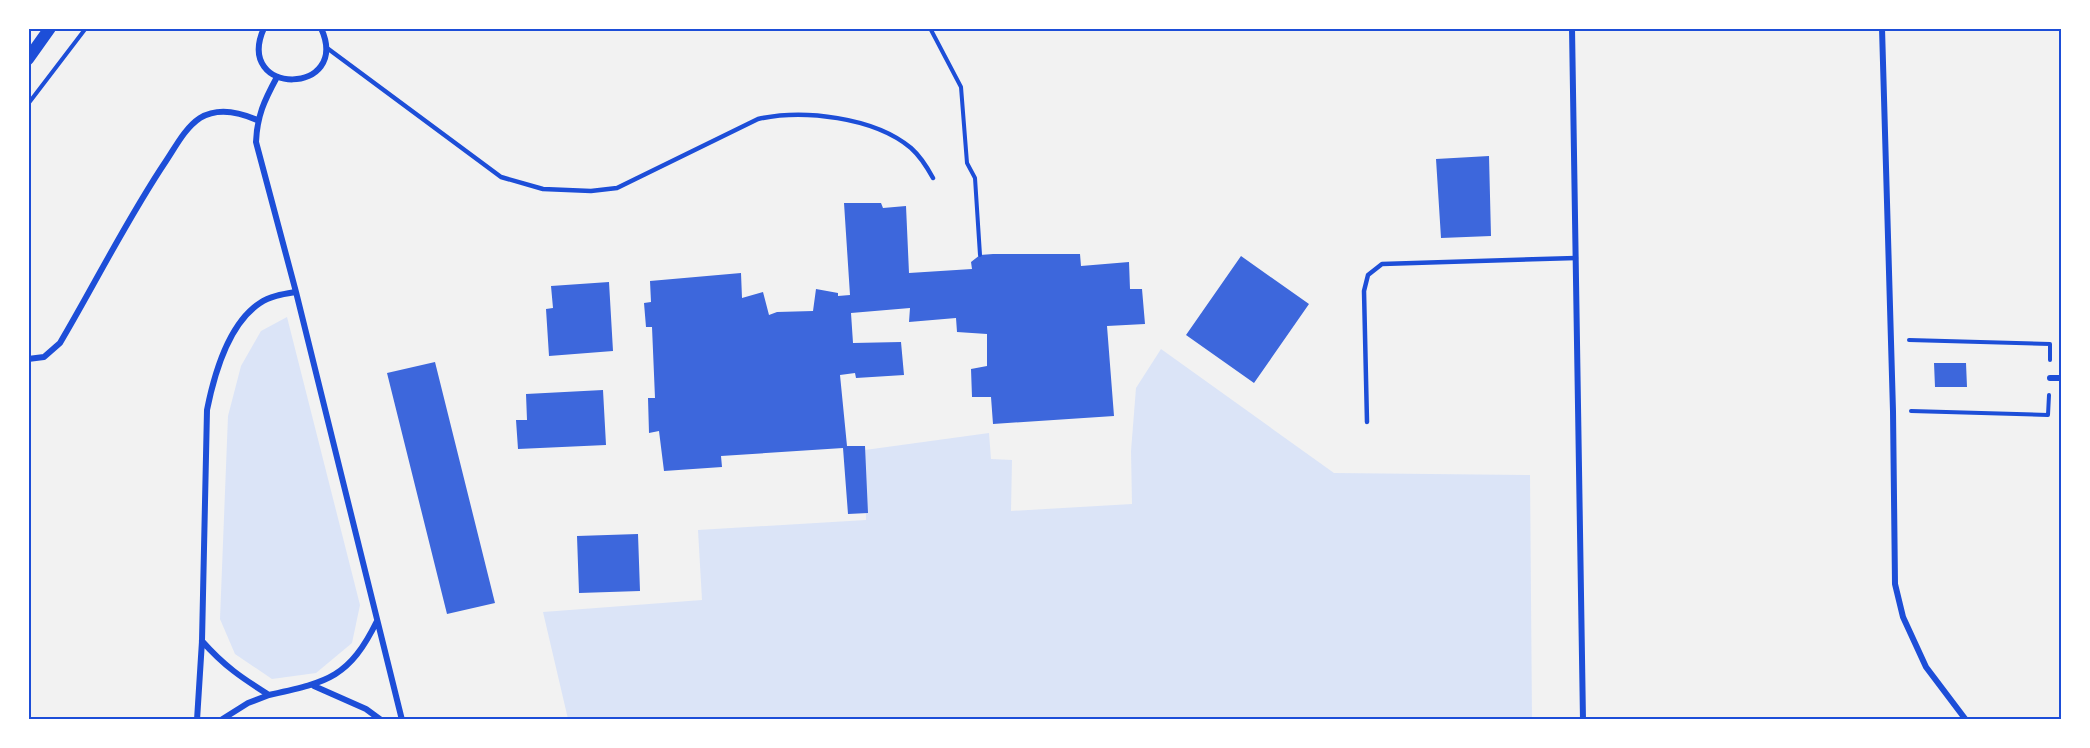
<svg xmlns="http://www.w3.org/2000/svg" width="2090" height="748" font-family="'Varela Round',sans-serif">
	<rect width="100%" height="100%" fill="#f2f2f2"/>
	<path fill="#dbe4f7" d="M287,317L360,605L352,643L316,673L272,679L235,654L220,619L228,416L241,366L261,331Z
		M1161,349L1334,473L1530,475L1532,719H568L543,612L702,600L698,530L866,520L865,450L989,433L991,459L1012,460L1011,511L1132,504L1131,451L1136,388Z"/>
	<path fill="#3d67dc" d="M1489,156L1491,236L1441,238L1436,159Z
		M844,203H881L883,208L906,206L909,273L972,269L971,262L980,255L993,254H1080L1081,266L1129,262L1130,289H1142L1145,324L1107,326L1114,416L993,424L991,397H972L971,369L987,366V334L957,332L956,318L909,322L910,308L851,313L853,343L901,342L904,375L856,378L855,373L840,375L847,446H865L868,513L848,514L843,448L721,456L722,467L664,471L659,431L649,433L648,398H655L652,327H646L644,303L651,302L650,281L741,273L742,298L763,292L769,315L777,312L813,311L816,289L838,293V296L850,295Z
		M1241,256L1309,304L1254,383L1186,335Z
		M609,282L613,351L549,356L546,309L553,308L551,286Z
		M435,362L495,603L447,614L387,373Z
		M1934,363H1966L1967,387H1935Z
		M603,390L606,445L518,449L516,420H527L526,394Z
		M638,534L640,591L579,593L577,536Z"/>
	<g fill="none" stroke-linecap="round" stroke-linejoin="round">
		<path stroke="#1d4ed8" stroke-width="4" d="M930,28L961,87L967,163L975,178L980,255
			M28,104L86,28
			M1909,340L2050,344V360
			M1911,411L2048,415L2049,395"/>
		<path stroke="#1d4ed8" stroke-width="4.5" d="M327,48L501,177L543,189L591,191L617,188L758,119C803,109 874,117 911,148C920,156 927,167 933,178
			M1367,422L1364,291L1368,275L1382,264L1576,258"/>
		<path stroke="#1d4ed8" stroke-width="6" d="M264,28C233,97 352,96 321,28
			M1572,28L1583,720
			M1882,28L1893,411L1895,584L1903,617L1926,667L1966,720
			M277,77C264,101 257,116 256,142L296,292L402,720
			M28,359L44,357L60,343C96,282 127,219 166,161C176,146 185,128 200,118C218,107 239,112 257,120
			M2050,378H2062
			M202,641C224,666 242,678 269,695C328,682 349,678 377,621
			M314,686L366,709L381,720
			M197,720L202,641L207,410C214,375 228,324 260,303C270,296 284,294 296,292
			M221,720L248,703L269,695
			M2061,720L2062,719"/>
		<path stroke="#1d4ed8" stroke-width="12" d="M28,59L50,28"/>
	</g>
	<rect width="2090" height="748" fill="none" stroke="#ffffff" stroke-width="60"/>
	<rect x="30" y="30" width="2030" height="688" fill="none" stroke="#1d4ed8" stroke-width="2"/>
</svg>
